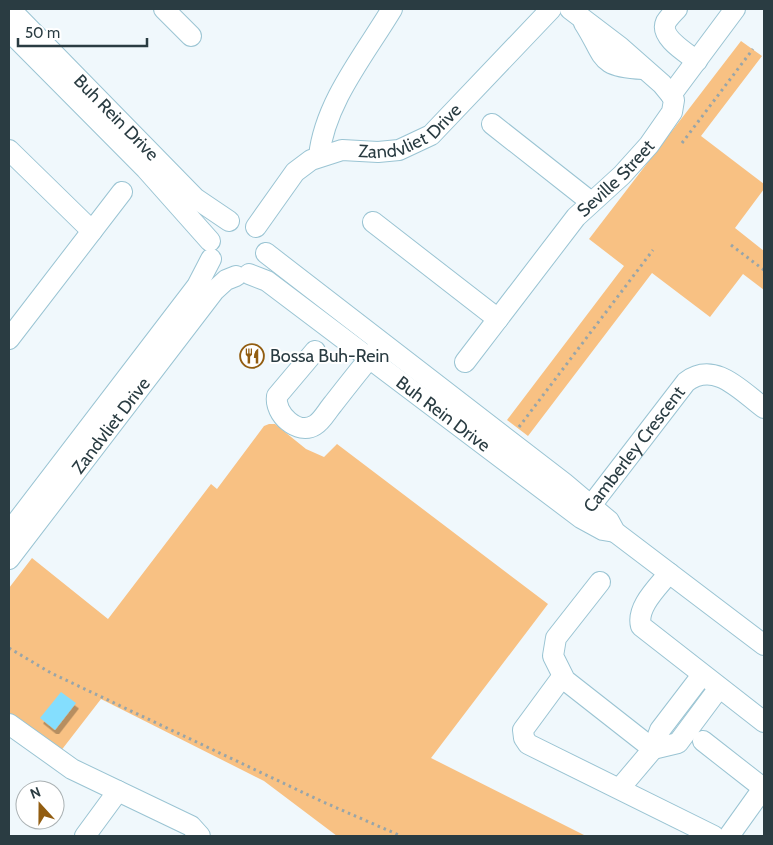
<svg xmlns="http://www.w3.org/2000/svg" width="773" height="845" font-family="Cabin,sans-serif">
	<defs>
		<filter id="shadow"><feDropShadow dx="3" dy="5.5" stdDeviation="0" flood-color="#0004"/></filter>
	</defs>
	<rect width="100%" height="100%" fill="#f0f8fc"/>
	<path fill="#f8c183" d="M741,41L762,56L701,136L764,184V189L735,228L764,251V290L743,274L710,317L652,273L528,436L507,420L624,266L589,239Z
		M269,424H275L306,449L324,457L337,444L548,604L431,758L586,836H337L264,781L101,699L60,752L9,714V588L32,558L108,619L211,484L217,489L264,426Z"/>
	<path fill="#84defe" filter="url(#shadow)" d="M61,692L76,703L55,730L40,718Z"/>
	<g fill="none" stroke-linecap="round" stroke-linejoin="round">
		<g stroke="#9ac4d3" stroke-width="22">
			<g id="minor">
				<path id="s1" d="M10,9L195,198L229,221"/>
				<path d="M164,9L191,36"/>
				<path d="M677,9C673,13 669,17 666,22C659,37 687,53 697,61"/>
				<path d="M584,23C606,57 597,67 643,69"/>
				<path d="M9,31L146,169L210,241"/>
				<path d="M671,95L735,9"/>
				<path d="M492,124L591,202"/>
				<path d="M9,150L92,231"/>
				<path d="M319,156C325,102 365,54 392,9"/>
				<path d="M373,222L498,319"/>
				<path id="s2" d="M256,227L295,172L311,160L342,150L378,152L399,150L431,135L551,9"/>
				<path d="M266,253L564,483L609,521L615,532L764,645"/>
				<path id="s3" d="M249,274L267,281L581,518L603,530L615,532"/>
				<path d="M9,339L122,192"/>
				<path d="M315,351L277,396C274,414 298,436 315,425C322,421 327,411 333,404C347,386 362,367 377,349"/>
				<path id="s4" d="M465,362L576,217L622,175L649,145L672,112L674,100L671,95L662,84L620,47L570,9"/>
				<path id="s5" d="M583,516L686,382C715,360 741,391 764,408"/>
				<path d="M9,532L197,286L211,259"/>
				<path id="s6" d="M9,559L214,291L226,280L236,276"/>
				<path d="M669,573C658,587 636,607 641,626L764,722"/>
				<path d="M600,582L556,638L553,656L565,680L653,749"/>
				<path d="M562,677L523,730L524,738L528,744L714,836"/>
				<path d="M9,724L72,769L191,826L200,836"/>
				<path d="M703,741L763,788"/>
				<path d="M653,749L678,743L719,688"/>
				<path d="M620,788L653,749L660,730L702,675"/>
				<path d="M85,836L118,791"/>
				<path d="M729,836L764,787"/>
			</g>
		</g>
		<path stroke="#98a5a9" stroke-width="3" stroke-dasharray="2.5 4" stroke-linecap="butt" d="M682,143L753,49
			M731,245L764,270
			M519,427L653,250
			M9,648L51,673L321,801L401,836"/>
		<use href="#minor" stroke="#fff" stroke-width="20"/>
	</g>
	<defs>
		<g id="restaurant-ring" transform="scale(1.25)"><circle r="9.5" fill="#fff" stroke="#925d11" stroke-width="1.5"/><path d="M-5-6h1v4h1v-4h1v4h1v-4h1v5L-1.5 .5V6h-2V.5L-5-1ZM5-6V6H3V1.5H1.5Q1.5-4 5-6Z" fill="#925d11"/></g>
	</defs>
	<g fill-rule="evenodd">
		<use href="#restaurant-ring" x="252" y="356"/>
	</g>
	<g text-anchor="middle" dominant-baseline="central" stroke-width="4" stroke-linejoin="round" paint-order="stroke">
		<g font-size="18" fill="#2a3c42" stroke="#fff">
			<text stroke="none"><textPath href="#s1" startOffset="152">Buh Rein Drive</textPath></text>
			<text stroke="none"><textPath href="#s2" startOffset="194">Zandvliet Drive</textPath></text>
			<text stroke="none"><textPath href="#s4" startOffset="238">Seville Street</textPath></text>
			<text stroke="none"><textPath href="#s3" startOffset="240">Buh Rein Drive</textPath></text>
			<text stroke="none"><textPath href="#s6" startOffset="168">Zandvliet Drive</textPath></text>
			<text stroke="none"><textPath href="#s5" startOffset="84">Camberley Crescent</textPath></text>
		</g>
		<g font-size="18" fill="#2a3c42" stroke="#fff" text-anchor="start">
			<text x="270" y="356">Bossa Buh-Rein</text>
		</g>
	</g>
	<rect width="773" height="845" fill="none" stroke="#2a3c42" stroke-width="20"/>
	<g transform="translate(40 805) rotate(339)"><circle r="24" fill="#ffffff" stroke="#aab1b3"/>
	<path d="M0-4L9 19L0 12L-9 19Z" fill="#925d11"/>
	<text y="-8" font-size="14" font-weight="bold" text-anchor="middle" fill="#2a3c42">N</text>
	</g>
	<path d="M18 38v8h129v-8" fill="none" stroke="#2a3c42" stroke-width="2.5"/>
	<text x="25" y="38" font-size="15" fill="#2a3c42" stroke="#ffffff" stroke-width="4" paint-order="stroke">50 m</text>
</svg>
